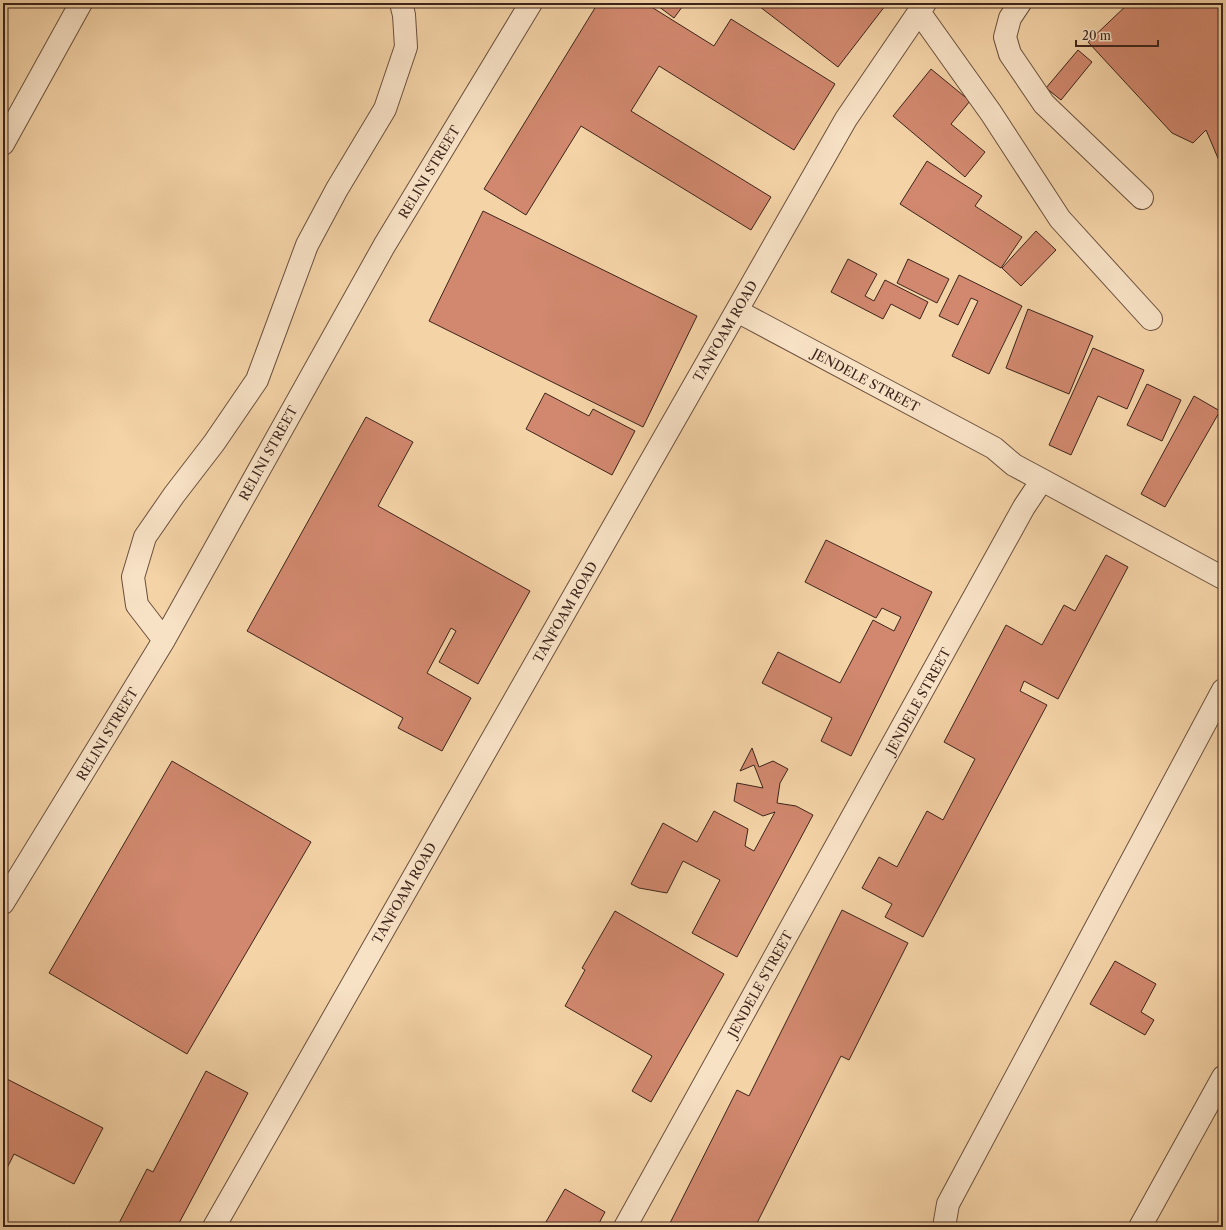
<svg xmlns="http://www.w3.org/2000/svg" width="1226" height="1230" font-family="'Libre Caslon Text',serif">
	<rect width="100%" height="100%" fill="#f4d3a7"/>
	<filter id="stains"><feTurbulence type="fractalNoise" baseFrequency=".005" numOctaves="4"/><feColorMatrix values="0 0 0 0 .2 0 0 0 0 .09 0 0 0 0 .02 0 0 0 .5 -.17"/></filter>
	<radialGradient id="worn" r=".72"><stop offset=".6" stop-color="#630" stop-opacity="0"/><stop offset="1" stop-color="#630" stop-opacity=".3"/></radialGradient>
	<path fill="#d1886e" stroke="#3c241b" d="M598,3H645L714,46L731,19L835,84L794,150L659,66L631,111L771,197L751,230L581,126L526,215L484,189Z
		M654,3H685L674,18Z
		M755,3H881L885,6L838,67Z
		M1129,3H1223V170L1206,130L1193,143L1172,133L1088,42Z
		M1078,50L1092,62L1061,100L1046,88Z
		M931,69L970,101L951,124L985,152L965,177L893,116Z
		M927,161L982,196L975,206L1022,237L1001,268L900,204Z
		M483,211L697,316L643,427L429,321Z
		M1036,231L1056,250L1021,286L1002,268Z
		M848,259L877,274L865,296L874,301L885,280L928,302L920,319L891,304L883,319L831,292Z
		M908,259L949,279L937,303L897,283Z
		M959,275L1022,306L989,374L952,356L978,301L971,298L958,325L939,316Z
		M1028,309L1093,336L1069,394L1006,368Z
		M1093,348L1144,370L1127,409L1098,396L1071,455L1049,445Z
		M1147,384L1181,400L1162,441L1127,425Z
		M545,393L589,416L593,409L635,431L612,475L526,429Z
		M1194,396L1220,411L1165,507L1141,494Z
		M366,417L413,442L378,506L530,591L478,684L439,662L456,631L451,628L427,673L471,698L442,751L398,728L403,718L247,631Z
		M826,540L932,592L851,756L821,741L832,718L762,683L778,652L840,683L873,620L894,631L901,617L882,608L876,618L805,582Z
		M1106,555L1128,567L1058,699L1024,681L1020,691L1047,705L923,937L885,917L892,904L862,888L879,857L897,867L927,811L943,820L975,759L944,742L1006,625L1042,645L1064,605L1075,611Z
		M752,748L759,767L773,761L788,769L780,783L777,803L796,806L813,815L737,957L692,933L720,880L683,861L667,893L639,888L631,884L663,823L697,842L714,811L748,829L745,846L754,851L775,812L763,816L734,801L737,783L763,788L754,765L740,771Z
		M172,761L311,842L187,1054L49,973Z
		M842,910L908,943L849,1060L841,1056L755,1227H668L737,1090L749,1096Z
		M615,911L724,974L651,1102L632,1091L652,1056L565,1006L585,970L582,968Z
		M1115,961L1156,984L1141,1012L1154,1020L1145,1035L1090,1004Z
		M206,1071L248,1093L177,1227H117L147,1169L153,1172Z
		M3,1077L103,1128L74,1184L14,1154L3,1176Z
		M565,1189L605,1212L597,1227H543Z"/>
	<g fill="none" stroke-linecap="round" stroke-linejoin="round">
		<g stroke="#6a503e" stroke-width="24">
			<path id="minor" d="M1020,3L1010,18L1005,37L1010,54L1044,104L1142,198
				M919,12L991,113L1060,219L1151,319
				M3,144L81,3
				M1042,480L1223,578
				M164,640L137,605L133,577L145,537L174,495L214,443L257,380L307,245L337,189L385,109L406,47L404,15L401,3
				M3,903L164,640L384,246L531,3
				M214,1227L846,119L925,3
				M625,1227L1024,507L1042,480L1014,465L994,448L737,311
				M944,1227L948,1204L1223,690
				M1140,1227L1223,1077"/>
		</g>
		<use href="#minor" stroke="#f8e2c6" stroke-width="22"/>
	</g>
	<g text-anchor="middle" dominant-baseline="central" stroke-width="3" stroke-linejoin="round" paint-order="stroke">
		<g font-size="13" fill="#3c241b" stroke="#f8e2c6">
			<text transform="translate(429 172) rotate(-59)">RELINI STREET</text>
			<text transform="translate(725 331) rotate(-60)">TANFOAM ROAD</text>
			<text transform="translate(866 380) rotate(28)">JENDELE STREET</text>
			<text transform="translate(268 453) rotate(-61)">RELINI STREET</text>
			<text transform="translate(565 612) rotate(-60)">TANFOAM ROAD</text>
			<text transform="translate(918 701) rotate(-61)">JENDELE STREET</text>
			<text transform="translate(107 734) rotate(-59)">RELINI STREET</text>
			<text transform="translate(404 893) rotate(-60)">TANFOAM ROAD</text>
			<text transform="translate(760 984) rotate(-61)">JENDELE STREET</text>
		</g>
	</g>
	<rect width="1226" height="1230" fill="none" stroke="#f4d3a7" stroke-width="16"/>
	<rect x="4" y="4" width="1218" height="1222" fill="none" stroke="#3c241b" stroke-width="2"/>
	<rect x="8" y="8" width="1210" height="1214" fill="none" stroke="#3c241b"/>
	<path d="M1076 40v6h82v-6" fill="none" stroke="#3c241b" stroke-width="2"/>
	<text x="1082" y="40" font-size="12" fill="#3c241b" stroke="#f8e2c6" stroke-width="3" paint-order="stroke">20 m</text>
	<rect width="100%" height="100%" filter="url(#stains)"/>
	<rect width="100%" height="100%" fill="url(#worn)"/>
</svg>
